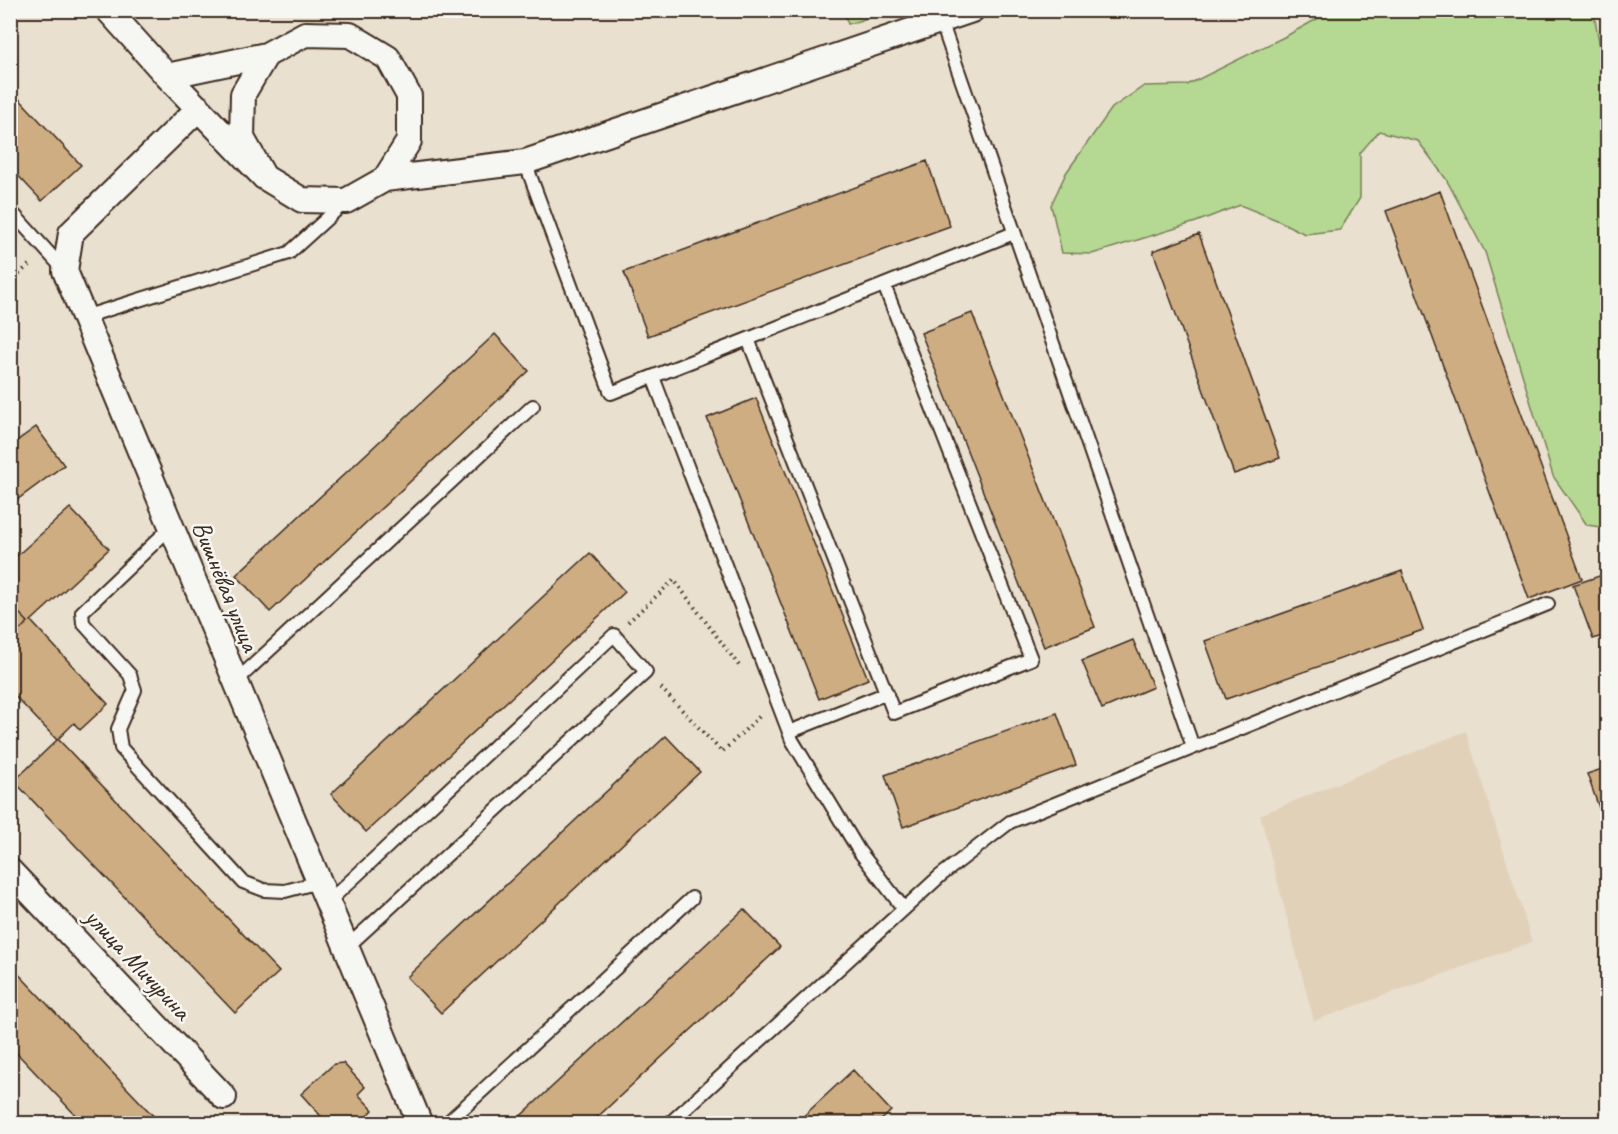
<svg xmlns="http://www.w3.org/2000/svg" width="1618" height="1134" font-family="Caveat,sans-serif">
	<rect width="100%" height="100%" fill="#eae0d0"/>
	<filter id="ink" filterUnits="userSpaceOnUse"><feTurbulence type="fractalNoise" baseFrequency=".0167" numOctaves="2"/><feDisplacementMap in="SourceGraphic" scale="12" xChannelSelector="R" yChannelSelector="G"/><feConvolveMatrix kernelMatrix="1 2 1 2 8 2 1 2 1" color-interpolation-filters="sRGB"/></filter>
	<g filter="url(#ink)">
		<path fill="#e2d1b9" d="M1466,731L1532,942L1314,1021L1260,815Z"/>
		<path fill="#b5d892" stroke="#788158" stroke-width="1.5" d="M843,10H893V11L848,24Z
			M1333,10L1592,11L1594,14L1608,90L1607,528L1587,525L1553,476L1485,252L1446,179L1418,141L1379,131L1360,153V198L1340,230L1305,234L1277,220L1240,205L1196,222L1092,254L1062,253L1051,205L1066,173L1112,108L1144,86L1187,85L1288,35Z"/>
		<path fill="#cfad82" stroke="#3b2a1e" stroke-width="1.5" d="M10,89L81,165L42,201L10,167Z
			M927,161L950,226L648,336L624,272Z
			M1440,191L1582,579L1529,599L1386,211Z
			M1199,234L1280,458L1234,474L1153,251Z
			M972,313L1095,627L1044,647L921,333Z
			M495,334L529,371L270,612L236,575Z
			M756,398L868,679L819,699L707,418Z
			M36,427L64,465L10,505V446Z
			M70,508L109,549L31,621L108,704L80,730L74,723L58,739L279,972L235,1013L14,781L57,740L10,691V639L28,622L10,604V562Z
			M590,553L625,592L366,832L331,794Z
			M1402,571L1423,630L1226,699L1205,641Z
			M1608,573V634L1593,639L1573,585Z
			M10,604L28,622L10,639Z
			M1133,640L1153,687L1102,709L1082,661Z
			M1057,713L1076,765L903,827L885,775Z
			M666,736L700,772L441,1013L407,977Z
			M1608,767V833L1587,774Z
			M744,909L780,947L590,1124H512Z
			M10,965L161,1124H84L10,1046Z
			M343,1063L365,1087L358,1094L373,1110L363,1120L367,1124H328L301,1094L334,1064Z
			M853,1070L891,1111L877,1124H795Z"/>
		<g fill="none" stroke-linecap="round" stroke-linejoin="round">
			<g stroke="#3b2a1e" stroke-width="16">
				<path id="lane" d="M941,21L1193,747
					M525,162L611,393L748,339
					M10,210L65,271
					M884,285L1031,659L894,713L748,339L1014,233
					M84,317L289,253L344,203
					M653,377L792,740L859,851L904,909
					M171,527L82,612L83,623L130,675L135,690L118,729L121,748L243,882L264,890L285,891L319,882
					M235,682L533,406
					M789,732L887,693
					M328,902L614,635L646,672L347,947
					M446,1124L692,898
					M669,1124L940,876L1010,822L1548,604"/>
			</g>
			<g stroke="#3b2a1e" stroke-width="28">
				<path id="street" d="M108,10L167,76L264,177L302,200L346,201L385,179L409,141V96L388,58L350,35L305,34L266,55L243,94L242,138L264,177
					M167,76L266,55
					M199,108L71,233L65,271L420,1124
					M385,179L525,162L972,10
					M10,871L224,1097"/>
			</g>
			<path stroke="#3b2a1e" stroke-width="4" stroke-dasharray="1.5 4.5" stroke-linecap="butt" d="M10,282L30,264
				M628,622L674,580L740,667
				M661,688L722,752L761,715"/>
			<use href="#lane" stroke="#f6f6f2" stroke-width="12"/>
			<use href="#street" stroke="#f6f6f2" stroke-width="24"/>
		</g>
	</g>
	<g text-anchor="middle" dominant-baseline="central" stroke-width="5" stroke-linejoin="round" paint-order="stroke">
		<g font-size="26" fill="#3b2a1e" stroke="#f6f6f2">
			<text transform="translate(226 586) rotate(68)">Вишнёвая улица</text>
			<text transform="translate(138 964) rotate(47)">улица Мичурина</text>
		</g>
	</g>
	<rect width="1618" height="1134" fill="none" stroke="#f6f6f2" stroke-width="36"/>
	<rect x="18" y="18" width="1582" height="1098" fill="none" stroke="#3b2a1e" stroke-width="2" filter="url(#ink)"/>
</svg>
